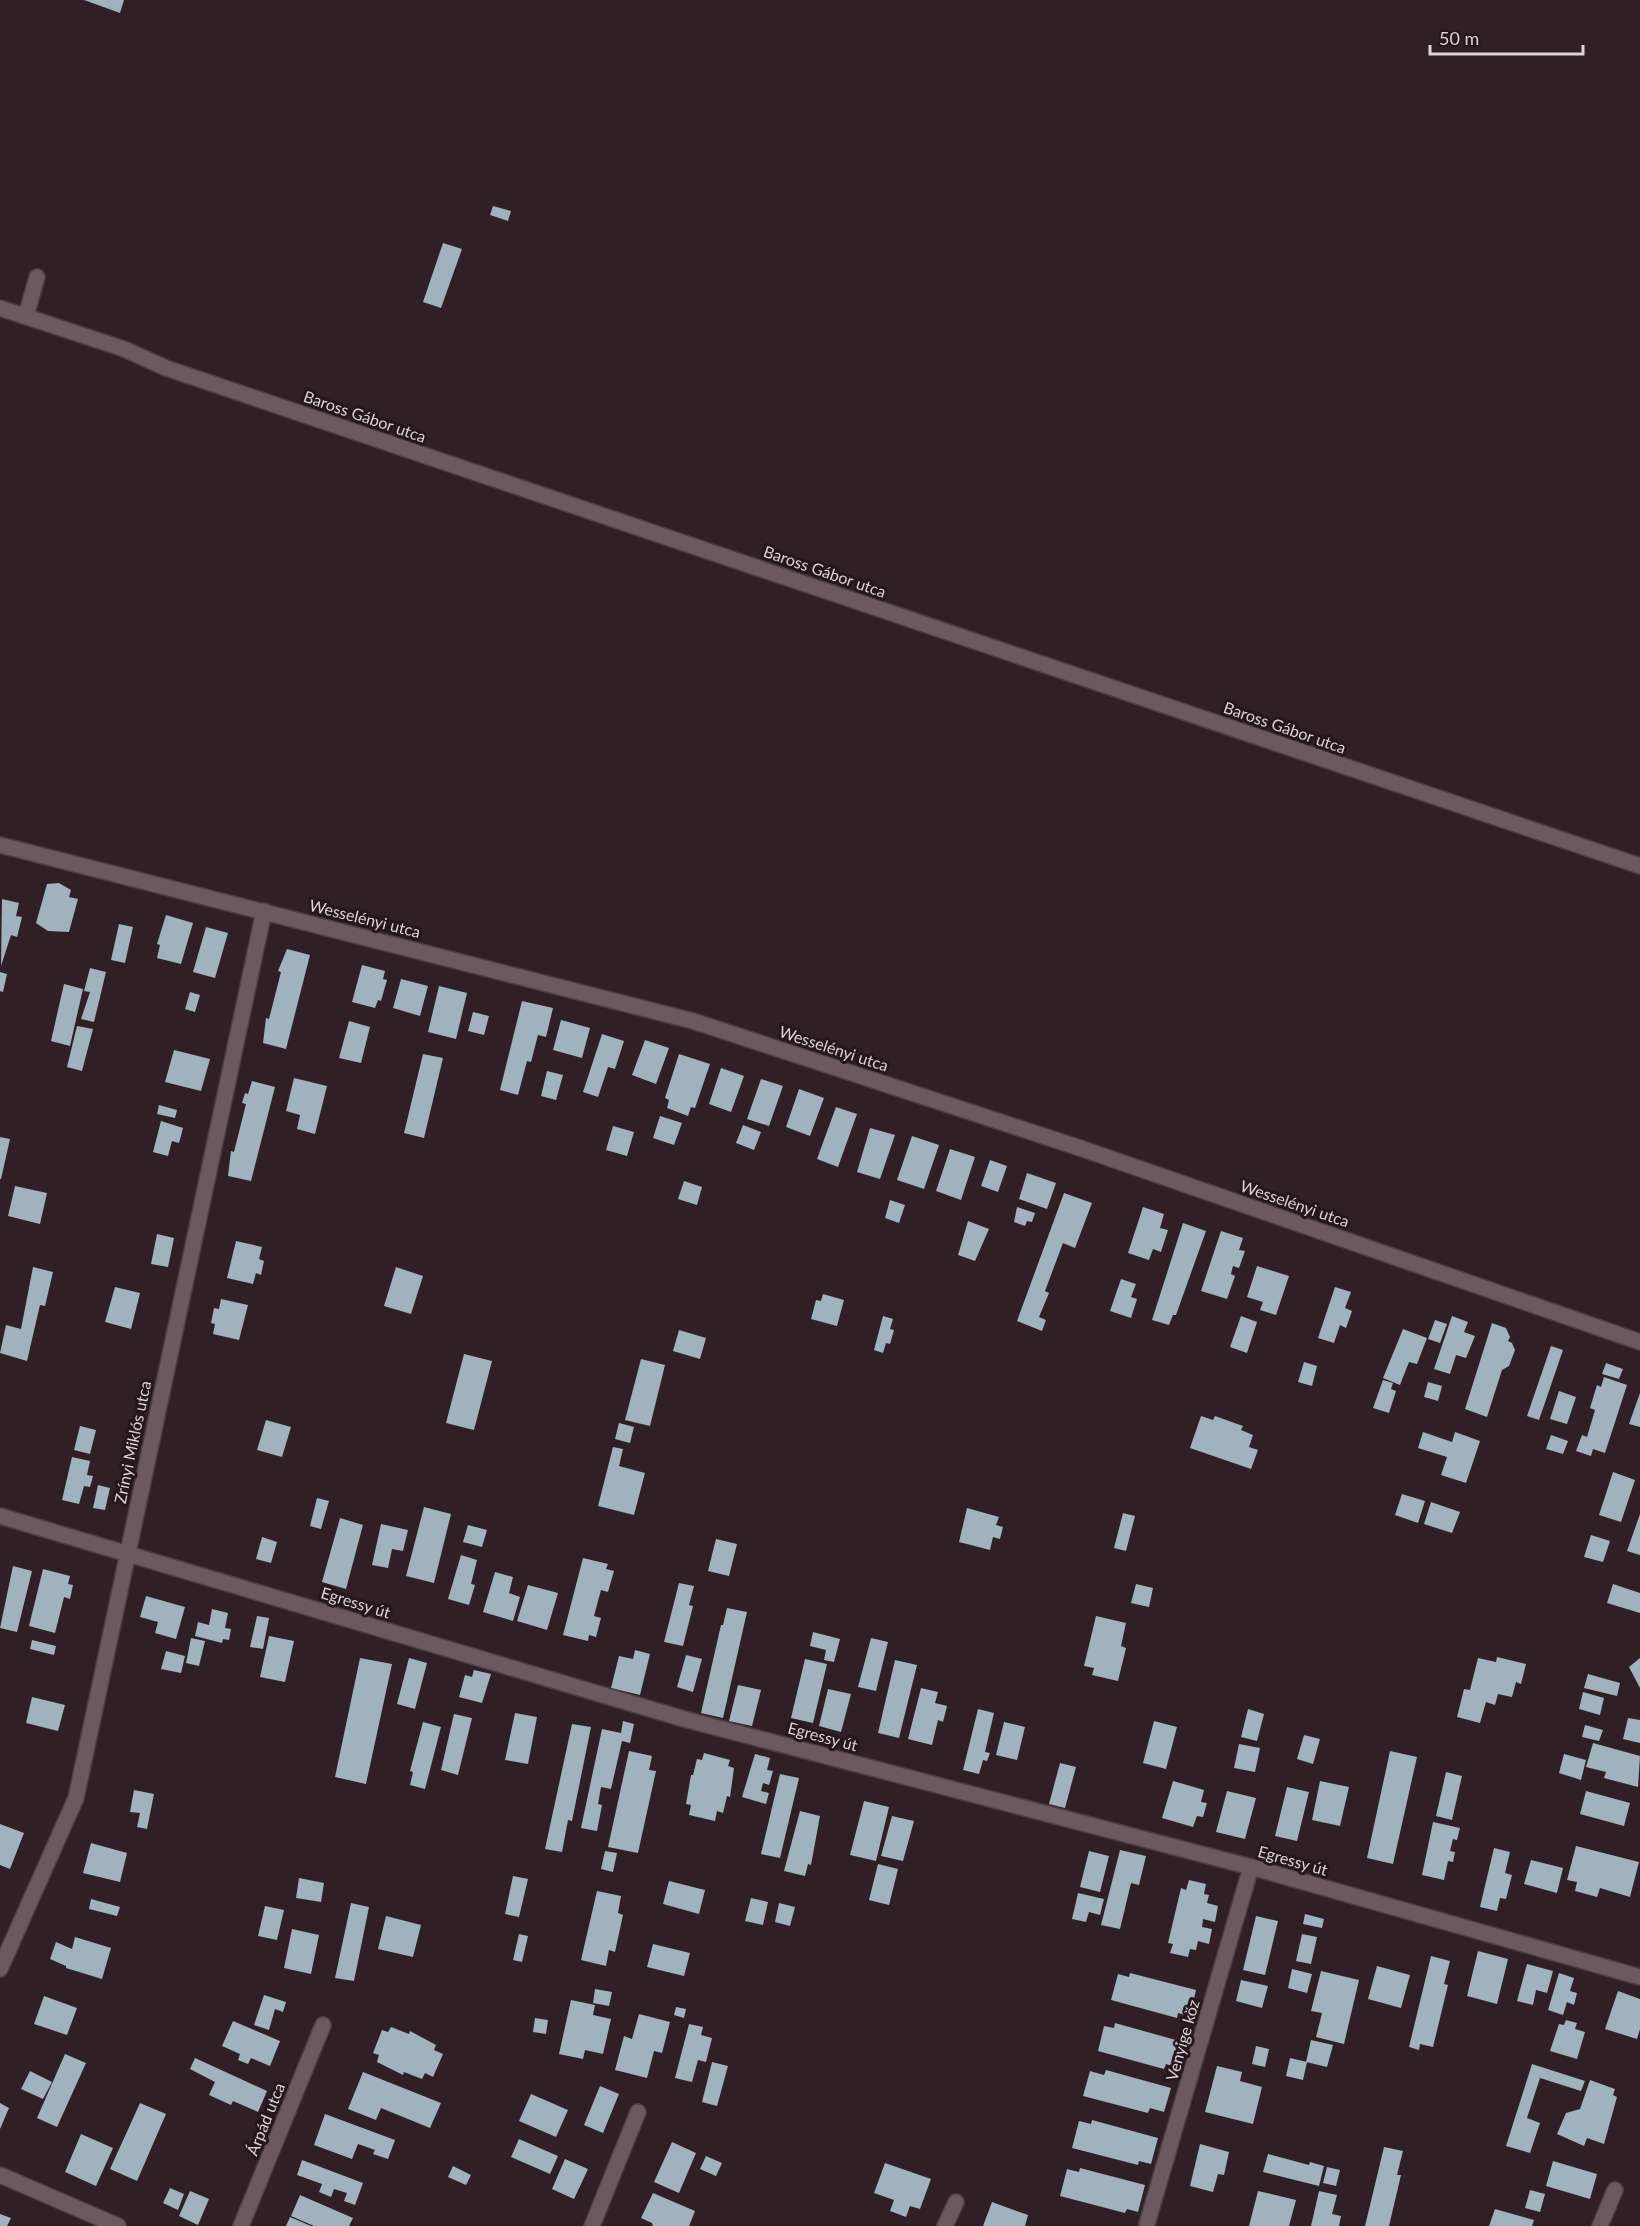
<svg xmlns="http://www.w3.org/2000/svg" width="1640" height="2226" font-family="Lato,sans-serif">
	<rect width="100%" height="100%" fill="#302026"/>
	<path fill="#9fb2bd" d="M84,0H124L120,13Z
		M493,206L511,211L508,221L490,215Z
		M443,243L462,249L441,308L423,302Z
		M59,883L71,890L69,897L78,899L69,932L48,931L36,923L47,884Z
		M2,899L19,903L16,916L22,917L17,937L11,935L1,966Z
		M166,915L193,923L181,964L157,958L160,945L157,944Z
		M119,924L133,927L125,963L111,960Z
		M206,927L228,933L215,978L193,972Z
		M287,949L310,955L286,1049L263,1043L266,1018L269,1019L281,972L278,971Z
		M362,965L385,971L383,979L387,980L381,1001L378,1000L375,1008L352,1002Z
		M90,968L106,972L94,1022L81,1019L90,992L84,991Z
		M0,972L7,974L3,992L0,991Z
		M401,979L428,986L420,1016L393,1008Z
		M64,984L83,989L70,1046L51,1041Z
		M439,986L467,993L456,1039L428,1032Z
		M190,992L200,995L195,1012L185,1009Z
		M522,1001L553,1008L546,1037L538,1035L531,1062L527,1061L518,1095L500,1090Z
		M473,1012L489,1016L484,1035L468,1031Z
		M561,1020L590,1028L582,1058L553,1050Z
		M349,1021L370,1027L361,1063L339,1058Z
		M77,1026L93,1029L82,1071L67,1067Z
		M602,1034L624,1041L615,1069L608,1067L598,1097L583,1092Z
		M645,1040L669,1048L656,1084L632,1075Z
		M174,1050L210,1059L201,1091L165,1082Z
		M423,1054L443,1058L424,1138L404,1133Z
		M679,1054L710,1064L695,1108L691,1107L688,1116L667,1108L669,1100L665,1098Z
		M721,1068L744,1076L731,1112L709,1104Z
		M547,1071L563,1075L556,1100L541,1096Z
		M294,1078L327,1086L315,1134L297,1129L300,1115L286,1111Z
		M761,1079L783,1086L769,1126L747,1119Z
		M252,1081L275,1087L251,1181L228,1176L231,1151L234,1152L246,1104L242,1103L245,1093L248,1094Z
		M799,1089L824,1098L810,1136L786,1127Z
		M159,1105L177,1110L175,1118L157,1114Z
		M836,1107L857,1114L838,1167L817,1159Z
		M660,1116L682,1123L674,1145L653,1138Z
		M161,1121L183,1128L179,1143L172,1141L168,1156L153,1152Z
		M743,1125L761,1132L754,1150L736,1143Z
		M613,1126L634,1132L627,1156L606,1150Z
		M870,1128L895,1135L880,1179L857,1172Z
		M912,1136L939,1145L924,1189L897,1180Z
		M0,1137L10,1139L1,1179H0Z
		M950,1149L975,1157L961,1200L936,1191Z
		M990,1160L1007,1166L998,1192L981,1186Z
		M1027,1173L1056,1183L1047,1209L1019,1199Z
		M684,1181L702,1187L697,1205L678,1199Z
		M15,1186L47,1193L40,1224L8,1216Z
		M1064,1193L1092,1203L1075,1248L1063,1243L1045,1291L1049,1293L1039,1317L1046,1320L1042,1331L1017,1321Z
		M890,1200L905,1205L899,1223L885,1218Z
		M1017,1207L1035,1213L1032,1222L1027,1221L1025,1226L1014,1222Z
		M1143,1207L1164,1214L1160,1228L1168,1230L1161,1252L1153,1249L1149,1260L1128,1253Z
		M968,1221L989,1229L975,1261L958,1255Z
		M1183,1223L1206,1231L1176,1315H1173L1169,1325L1152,1320Z
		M1221,1231L1243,1238L1239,1250L1245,1251L1239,1268L1233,1266L1231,1274L1235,1276L1227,1299L1201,1291Z
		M157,1234L174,1238L168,1267L151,1264Z
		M236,1241L262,1247L259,1259L264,1261L261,1275L256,1273L253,1284L227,1278Z
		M1257,1266L1289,1276L1276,1315L1260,1310L1263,1302L1247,1297Z
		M33,1267L53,1272L45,1306L40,1305L27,1361L0,1353L6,1325L21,1329Z
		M396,1267L423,1276L411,1314L384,1306Z
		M1121,1279L1136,1284L1131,1297L1137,1299L1131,1318L1110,1311Z
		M115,1287L140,1293L131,1329L105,1322Z
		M1335,1287L1351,1292L1345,1308L1352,1311L1346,1328L1340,1325L1334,1343L1318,1338Z
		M823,1294L844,1300L837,1326L811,1319L816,1300L821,1301Z
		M221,1299L248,1305L239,1340L213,1334L215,1324L211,1323L214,1308L219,1309Z
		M883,1316L893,1319L890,1329L894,1330L890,1344L886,1343L883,1353L874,1350Z
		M1241,1316L1257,1322L1247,1353L1230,1347Z
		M1452,1316L1468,1322L1464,1332L1475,1336L1466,1358L1456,1355L1450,1374L1434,1369Z
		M1435,1320L1447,1324L1440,1343L1428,1339Z
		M1492,1323L1506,1328L1510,1337L1508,1341L1512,1343L1515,1350L1509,1366L1502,1370L1487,1417L1465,1409Z
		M1403,1329L1427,1338L1417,1364L1409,1362L1400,1385L1383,1378Z
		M679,1330L706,1338L700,1359L673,1351Z
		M1551,1346L1563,1350L1539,1420L1527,1416Z
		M464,1354L492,1361L474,1430L446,1423Z
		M641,1359L665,1365L650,1426L625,1420Z
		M1304,1362L1317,1366L1312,1386L1298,1382Z
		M1606,1363L1623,1369L1619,1379L1602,1374Z
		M1604,1377L1627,1385L1605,1453L1593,1449L1591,1456L1576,1451L1582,1435L1587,1437L1595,1410L1590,1408L1597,1385L1601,1387Z
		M1383,1380L1393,1383L1391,1389L1396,1391L1389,1413L1373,1408Z
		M1428,1382L1442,1386L1438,1401L1424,1397Z
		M1559,1391L1576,1397L1567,1424L1550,1419Z
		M1640,1393V1427L1629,1424Z
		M1201,1416L1213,1420L1215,1416L1243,1426L1241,1430L1253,1435L1249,1447L1258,1450L1251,1469L1190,1448Z
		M266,1420L291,1427L282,1457L257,1450Z
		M619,1423L634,1427L630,1443L615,1439Z
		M80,1426L96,1430L90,1454L74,1450Z
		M1423,1432L1452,1442L1455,1432L1480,1441L1466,1483L1441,1475L1447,1457L1418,1448Z
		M1551,1435L1568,1441L1563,1454L1546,1449Z
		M613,1447L623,1449L619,1466L645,1473L634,1515L598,1506Z
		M72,1457L90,1461L87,1475L93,1476L90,1487L84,1486L79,1504L62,1500Z
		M1613,1472L1635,1480L1621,1522L1599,1515Z
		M98,1485L110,1488L105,1510L93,1508Z
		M1402,1494L1425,1501L1418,1523L1395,1515Z
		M317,1498L329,1501L321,1529L310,1526Z
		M1431,1502L1460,1512L1452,1533L1424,1524Z
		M424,1507L451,1514L434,1583L406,1576Z
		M967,1508L999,1517L996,1525L1003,1527L1000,1539L993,1537L990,1550L959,1542Z
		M1123,1513L1135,1516L1126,1551L1114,1548Z
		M1640,1514V1555L1627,1551Z
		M340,1518L363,1525L346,1589L322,1582Z
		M381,1524L408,1530L403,1551L392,1549L388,1568L372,1565Z
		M468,1525L487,1530L482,1547L463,1542Z
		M1591,1535L1610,1541L1603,1562L1584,1557Z
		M262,1537L277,1542L271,1563L256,1559Z
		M716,1539L737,1544L729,1576L708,1571Z
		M461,1555L477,1560L471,1584L475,1585L469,1605L448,1599Z
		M583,1558L608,1564L606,1569L614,1571L608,1592L601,1590L594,1616L601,1618L596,1637L589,1635L588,1641L563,1635Z
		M13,1566L32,1571L17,1632L0,1628Z
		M43,1569L70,1576L68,1584L73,1585L70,1599L64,1597L55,1633L29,1626Z
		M495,1572L513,1577L509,1593L520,1597L513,1621L483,1612Z
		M679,1583L694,1586L689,1605L693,1606L683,1646L664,1642Z
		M1136,1584L1153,1588L1149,1607L1131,1603Z
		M1613,1584L1640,1593V1613L1607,1603Z
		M528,1585L558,1593L547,1630L517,1621Z
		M146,1596L185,1607L176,1639L155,1633L158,1622L140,1617Z
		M727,1608L747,1612L723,1718L701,1713L721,1625H723Z
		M212,1609L228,1613L225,1628L231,1629L229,1640L223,1639L222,1643L195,1636L198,1622L209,1625Z
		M257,1616L269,1618L263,1649L250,1647Z
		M1096,1616L1126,1623L1121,1646L1126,1648L1118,1681L1092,1675L1094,1668L1084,1666Z
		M813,1632L840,1639L834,1662L824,1660L826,1650L810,1646Z
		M269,1636L294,1641L285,1682L260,1677Z
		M191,1638L205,1641L199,1666L186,1663Z
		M871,1638L888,1642L876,1691L858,1687Z
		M32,1640L56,1646L54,1655L30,1649Z
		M635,1650L650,1654L640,1695L611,1688L619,1656L633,1659Z
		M166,1651L185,1656L181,1673L161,1669Z
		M686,1655L702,1659L693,1692L677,1687Z
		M1497,1657L1526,1664L1521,1684L1516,1682L1512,1697L1498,1694L1495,1705L1486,1702L1480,1723L1457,1717L1464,1689L1470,1690L1478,1658L1496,1662Z
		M360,1658L392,1664L366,1784L335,1777Z
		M409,1658L427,1663L415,1709L397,1704Z
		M1640,1658V1688L1629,1667Z
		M805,1659L827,1664L813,1723L791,1718Z
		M895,1660L917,1665L899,1738L878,1733Z
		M474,1670L491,1674L482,1703L459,1697L465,1675L472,1677Z
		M1588,1674L1620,1683L1617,1696L1584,1688Z
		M738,1685L761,1690L752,1726L729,1721Z
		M921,1688L938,1692L935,1703L947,1706L943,1722L938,1720L932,1745L908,1739Z
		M828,1689L851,1694L841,1732L819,1726Z
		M1583,1692L1604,1698L1600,1715L1579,1709Z
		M32,1697L65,1705L58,1731L26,1723Z
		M978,1709L994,1713L985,1752L990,1753L987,1761L983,1760L979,1774L963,1770Z
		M1248,1709L1264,1714L1257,1741L1241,1737Z
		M515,1713L537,1717L528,1764L505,1760Z
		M454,1714L472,1718L458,1775L441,1770Z
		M1628,1718L1640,1720V1743L1623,1739Z
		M623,1721L634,1724L630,1743L622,1741L611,1789L601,1787L598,1804L602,1805L597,1831L581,1828L602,1729L621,1733Z
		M1154,1721L1177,1727L1166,1769L1143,1763Z
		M423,1722L441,1727L425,1789L410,1785L413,1772L410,1771Z
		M1004,1722L1025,1727L1017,1760L996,1755Z
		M572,1724L591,1727L572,1821L568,1820L562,1852L545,1849Z
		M1585,1725L1603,1730L1599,1741L1582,1737Z
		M1304,1735L1320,1739L1313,1764L1297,1759Z
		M1593,1743L1640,1756L1638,1787L1604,1778L1606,1772L1586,1767Z
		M1239,1744L1260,1748L1255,1772L1234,1768Z
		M629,1751L652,1756L649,1770L656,1771L638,1853L608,1847Z
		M1390,1751L1417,1757L1393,1864L1367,1858Z
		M704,1753L730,1760L728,1766L734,1768L730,1797L727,1796L723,1813L717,1811L715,1821L689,1815L691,1805L686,1804L691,1775H693L697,1759L702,1760Z
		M755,1754L770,1758L767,1770L773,1771L769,1785L763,1783L761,1791L769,1793L766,1804L742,1797Z
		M1564,1754L1586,1760L1581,1780L1559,1773Z
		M1060,1763L1076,1767L1065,1808L1049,1804Z
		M1446,1772L1462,1776L1452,1820L1436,1816Z
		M780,1774L799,1778L780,1858L761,1854Z
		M1173,1781L1204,1790L1201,1802L1207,1803L1203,1817L1197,1816L1193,1827L1162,1818Z
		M1320,1781L1349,1787L1340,1826L1312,1820Z
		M1287,1787L1309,1792L1297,1841L1275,1836Z
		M134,1790L154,1794L147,1829L137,1827L140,1813L130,1812Z
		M1227,1791L1256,1798L1245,1839L1216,1832Z
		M1586,1791L1630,1803L1624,1826L1580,1814Z
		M864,1801L889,1807L876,1861L850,1855Z
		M800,1811L820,1816L811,1865L808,1864L805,1876L784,1871Z
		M892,1816L914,1821L903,1861L881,1856Z
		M1433,1822L1460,1828L1457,1840L1453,1839L1450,1851L1455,1852L1453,1862L1448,1861L1444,1880L1422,1875Z
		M0,1824L24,1833L10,1869L0,1865Z
		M91,1843L127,1853L120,1882L83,1873Z
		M1576,1846L1639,1862L1630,1897L1600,1888L1597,1897L1575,1891L1577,1882L1567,1880Z
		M1494,1848L1510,1852L1505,1873L1512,1875L1506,1899L1500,1898L1497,1911L1480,1907Z
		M1120,1850L1146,1856L1139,1885L1131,1883L1120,1929L1101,1925Z
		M605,1851L617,1853L613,1872L601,1869Z
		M1089,1851L1109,1856L1100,1892L1080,1887Z
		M1531,1860L1563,1868L1557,1893L1524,1884Z
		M878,1864L898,1869L889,1905L869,1900Z
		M513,1876L528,1879L519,1917L505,1914Z
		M299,1878L324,1883L321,1902L296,1898Z
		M1189,1880L1206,1884L1204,1894L1209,1895L1207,1903L1218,1906L1215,1922L1203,1919L1202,1927L1212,1929L1209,1944L1198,1941L1196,1950L1190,1949L1188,1957L1170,1953L1173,1944L1168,1943L1181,1888L1186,1890Z
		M669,1881L705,1890L699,1914L663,1904Z
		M597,1891L621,1896L618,1913L623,1915L615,1952L609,1950L606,1966L581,1960Z
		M1078,1893L1104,1899L1100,1915L1089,1912L1086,1922L1072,1919Z
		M751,1898L768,1902L763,1925L745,1921Z
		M91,1899L120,1907L117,1916L89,1909Z
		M351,1903L369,1907L354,1981L335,1978Z
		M779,1903L795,1907L790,1926L775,1922Z
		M265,1906L284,1910L277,1940L258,1936Z
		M1305,1914L1324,1919L1322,1928L1303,1924Z
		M386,1916L421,1925L413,1957L378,1949Z
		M1256,1916L1278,1921L1265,1975L1243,1970Z
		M292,1929L319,1935L311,1974L284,1968Z
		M519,1934L528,1936L522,1962L513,1960Z
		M1302,1934L1317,1937L1311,1964L1296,1961Z
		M75,1937L111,1948L102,1979L66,1968V1966L50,1959L56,1942L72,1949Z
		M653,1944L690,1953L684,1976L647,1967Z
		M1478,1951L1508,1959L1497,2004L1467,1996Z
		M1431,1956L1450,1961L1444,1984L1448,1985L1433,2047L1420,2044L1419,2050L1409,2047Z
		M1527,1964L1553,1971L1547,1993L1536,1990L1533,2005L1517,2001Z
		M1377,1966L1410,1975L1401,2008L1368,1999Z
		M1292,1969L1312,1974L1307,1993L1288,1988Z
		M1321,1971L1359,1980L1344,2044L1316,2037L1322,2013L1311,2011Z
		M1130,1973L1196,1990L1190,2016L1178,2013L1177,2018L1111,2000L1118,1974L1129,1977Z
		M1559,1973L1574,1978L1570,1991L1577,1993L1574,2005L1567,2002L1563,2015L1548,2010Z
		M1241,1980L1268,1986L1262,2008L1236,2001Z
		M595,1989L612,1992L609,2006L593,2003Z
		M1618,1991L1640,1999V2029L1637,2039L1605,2029Z
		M264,1995L286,2002L283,2012L275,2009L269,2030L254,2025Z
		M44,1996L77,2008L67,2035L34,2024Z
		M571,2000L595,2005L593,2015L611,2019L603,2054L585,2050L583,2059L559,2054Z
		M676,2007L686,2009L684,2018L674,2015Z
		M639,2014L670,2022L662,2053L654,2051L647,2078L615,2070L624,2036L632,2039Z
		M535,2018L548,2020L546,2034L533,2032Z
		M1566,2020L1577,2023L1575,2029L1585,2032L1577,2059L1550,2051L1559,2024L1564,2025Z
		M233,2021L280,2041L270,2066L251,2058L248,2064L238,2060L240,2054L222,2046Z
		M1115,2023L1183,2042L1176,2067L1166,2064L1164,2069L1098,2051L1104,2026L1114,2028Z
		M689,2024L703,2027L701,2035L712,2038L706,2062L698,2060L692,2082L675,2078Z
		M391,2027L409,2034L410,2031L436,2045L434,2050L443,2054L433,2077L425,2073L422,2079L404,2072L403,2075L377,2062L379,2055L373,2053L382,2030L388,2032Z
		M1311,2040L1333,2045L1327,2067L1306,2062Z
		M1256,2046L1269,2049L1265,2067L1252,2064Z
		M65,2054L86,2063L57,2127L37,2118Z
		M195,2058L267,2091L258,2112L233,2101L231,2105L209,2095L215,2082L190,2069Z
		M1290,2058L1307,2062L1303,2080L1286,2076Z
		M712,2062L728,2066L717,2106L702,2102Z
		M1532,2064L1585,2081L1581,2091L1540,2078L1527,2118L1540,2123L1530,2153L1506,2146Z
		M1217,2066L1242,2072L1240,2081L1262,2087L1253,2124L1205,2112Z
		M1106,2070L1171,2088L1164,2112L1150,2108L1148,2113L1083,2096L1090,2071L1104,2075Z
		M30,2071L52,2082L43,2099L21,2089Z
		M363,2072L441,2103L430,2128L381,2108L376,2120L348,2109Z
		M1590,2080L1615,2089L1613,2095L1617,2097L1604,2144L1587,2138L1584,2146L1557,2134L1566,2113L1580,2109Z
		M600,2086L619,2094L603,2133L584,2125Z
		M531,2094L568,2110L556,2137L519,2121Z
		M0,2103L9,2108L0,2129Z
		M140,2103L166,2114L137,2181L110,2169Z
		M325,2114L395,2140L388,2159L373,2154L375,2150L358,2144L352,2159L314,2145Z
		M1092,2120L1158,2138L1151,2164L1139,2161L1138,2165L1072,2148L1079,2121L1091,2124Z
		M81,2134L113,2148L96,2186L65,2172Z
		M519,2139L558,2156L550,2174L511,2157Z
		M672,2142L696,2153L679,2193L654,2182Z
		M1200,2144L1229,2152L1224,2175L1218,2174L1213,2192L1190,2186Z
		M1384,2147L1403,2151L1397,2175H1401L1389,2226H1365Z
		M1268,2154L1309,2165L1310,2162L1324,2166L1319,2186L1263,2172Z
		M706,2156L722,2163L716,2176L700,2169Z
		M565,2159L588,2169L574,2199L552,2189Z
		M302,2160L363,2183L355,2205L344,2201L347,2193L334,2189L331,2197L319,2192L322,2184L297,2175Z
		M1553,2161L1597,2174L1590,2199L1546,2186Z
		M885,2163L931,2179L920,2209L910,2206L906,2217L890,2211L894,2200L874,2193Z
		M453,2166L471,2175L466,2185L448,2177Z
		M1327,2167L1340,2170L1336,2186L1323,2183Z
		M1080,2168L1145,2185L1138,2212L1127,2209L1125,2213L1060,2196L1067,2169L1079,2172Z
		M170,2188L184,2194L178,2210L163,2203Z
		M1530,2190L1545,2194L1540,2212L1525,2208Z
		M190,2191L209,2199L198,2225L179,2216Z
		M1258,2191L1296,2200L1289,2226H1249Z
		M1319,2191L1337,2195L1332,2214L1341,2216L1339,2226H1311Z
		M653,2193L695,2211L689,2226H653L652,2223L641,2218Z
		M300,2195L353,2218L349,2226H314L291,2216Z
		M992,2202L1028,2215L1025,2226H983Z
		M1495,2209L1534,2220L1532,2226H1489Z
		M0,2214L11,2218L7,2226H0Z
		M290,2217L311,2226H286Z"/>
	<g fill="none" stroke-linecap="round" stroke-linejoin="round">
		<g stroke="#4b3e43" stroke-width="18">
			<path id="minor" d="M0,308L124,349L166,368L1640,866
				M26,316L37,277
				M0,845L693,1021L1080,1148L1640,1342
				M0,1516L684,1719L1251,1867L1640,1977
				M0,1969L76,1798L264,911
				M0,2175L118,2226
				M1147,2224L1251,1867
				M241,2226L323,2025
				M592,2226L638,2112
				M945,2226L956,2202
				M1600,2226L1615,2190"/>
		</g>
		<use href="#minor" stroke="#6c595f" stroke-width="15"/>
	</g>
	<g text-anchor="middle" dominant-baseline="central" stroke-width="6" stroke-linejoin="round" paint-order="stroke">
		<g font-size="16" fill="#ded3d7" stroke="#26171c">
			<text transform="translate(365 416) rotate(19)">Baross Gábor utca</text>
			<text transform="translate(825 571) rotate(19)">Baross Gábor utca</text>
			<text transform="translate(1285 727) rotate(19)">Baross Gábor utca</text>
			<text transform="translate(365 918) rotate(14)">Wesselényi utca</text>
			<text transform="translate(834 1048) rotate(18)">Wesselényi utca</text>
			<text transform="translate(1295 1203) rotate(19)">Wesselényi utca</text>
			<text transform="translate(132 1442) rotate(-78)">Zrínyi Miklós utca</text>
			<text transform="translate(356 1602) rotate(17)">Egressy út</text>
			<text transform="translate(823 1736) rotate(15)">Egressy út</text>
			<text transform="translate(1293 1860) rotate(16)">Egressy út</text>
			<text transform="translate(1182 2040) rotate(-74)">Venyige köz</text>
			<text transform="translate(265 2119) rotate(-68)">Árpád utca</text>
		</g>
	</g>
	<path d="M1430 45v9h153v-9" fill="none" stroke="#ded3d7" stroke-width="3"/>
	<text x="1439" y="45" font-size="18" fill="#ded3d7" stroke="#26171c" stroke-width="4.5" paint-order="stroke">50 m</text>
</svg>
